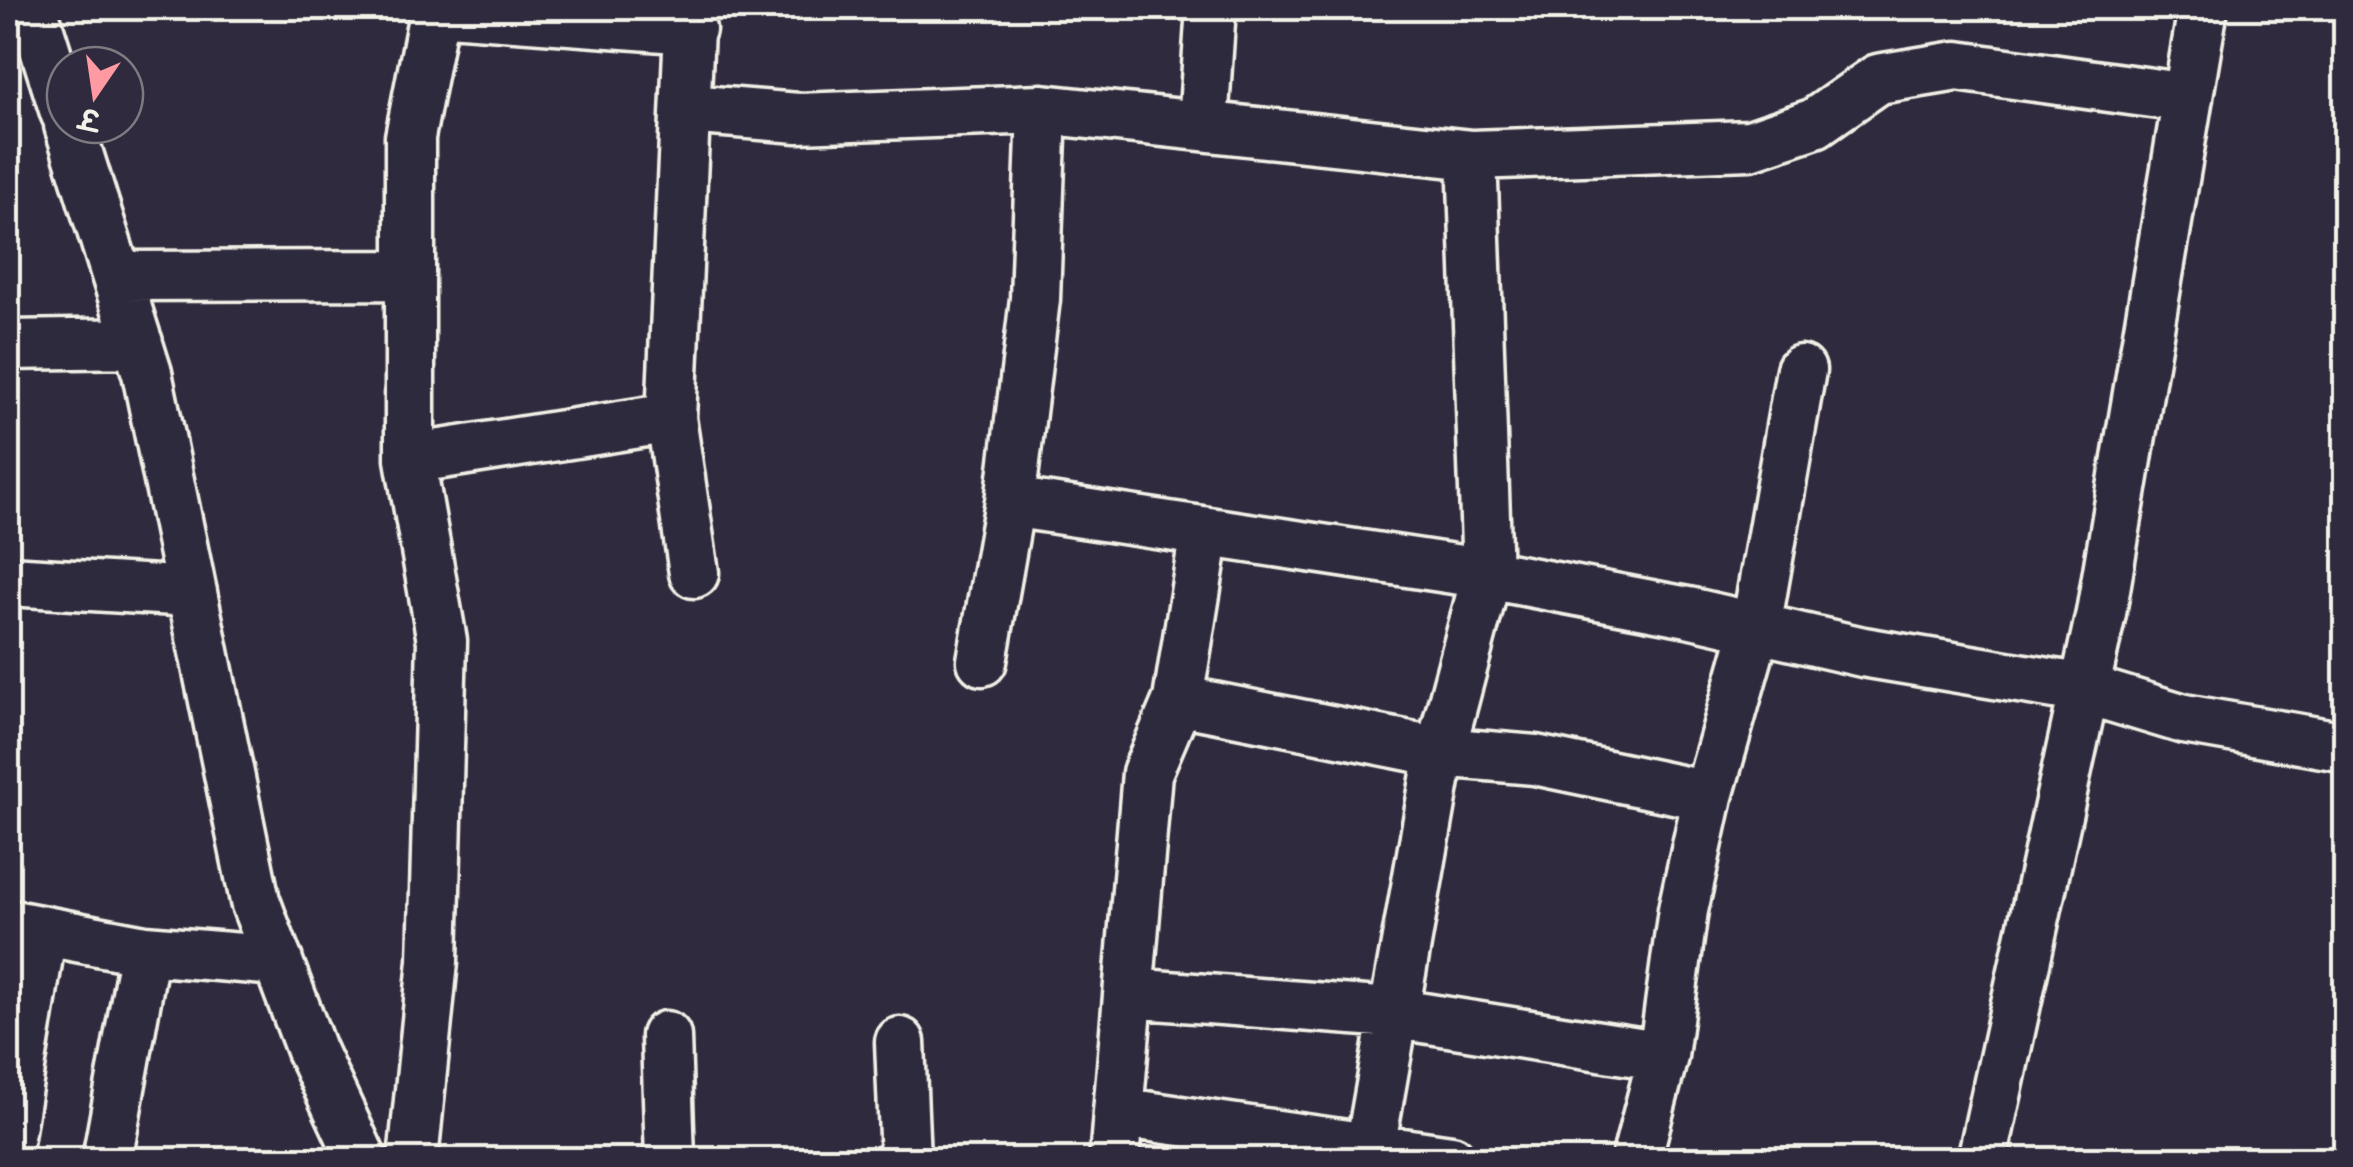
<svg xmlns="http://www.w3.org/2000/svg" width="2353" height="1167" font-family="Delius,'Playpen Sans Deva',sans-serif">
	<rect width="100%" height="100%" fill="#2f2a3d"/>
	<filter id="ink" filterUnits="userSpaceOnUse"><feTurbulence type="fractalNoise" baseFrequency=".01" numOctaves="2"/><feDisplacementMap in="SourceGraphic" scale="20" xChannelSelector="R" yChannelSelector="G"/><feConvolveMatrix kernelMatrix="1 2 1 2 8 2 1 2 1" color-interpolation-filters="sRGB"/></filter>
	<g filter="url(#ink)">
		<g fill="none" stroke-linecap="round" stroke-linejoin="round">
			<g stroke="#f4f1e8" stroke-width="55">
				<path id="minor" d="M32,8L65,112
					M690,8L671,418L694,573
					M435,10L691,29
					M688,109L798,118L1042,109L1472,155L1750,145L1815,123L1878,79L1957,66L2188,98
					M1203,124L1211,8
					M69,125L147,373L255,901L311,1050L362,1160
					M117,276L408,275
					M8,345L138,343
					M410,459L671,418
					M1010,502L1487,574L1688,612L1863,652L2085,689L2184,719L2346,747
					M8,581L192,592
					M982,661L1010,502L1035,299L1042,109
					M1178,700L1440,752L1535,760L1708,796
					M8,924L145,950L278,961
					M1129,993L1392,1013L1663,1056
					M666,1036L670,1160
					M900,1042L905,1160
					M1118,1112L1451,1160
					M8,1143L42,931
					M1370,1148L1440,752L1487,574L1472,155
					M107,1160L145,950
					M413,1160L433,961L442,641L410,459V137L435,8
					M1114,1160L1147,773L1178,700L1205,532
					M1636,1160L1663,1056L1683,910L1708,796L1756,627L1801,370
					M1982,1160L2101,613L2203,8"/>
			</g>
			<use href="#minor" stroke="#2f2a3d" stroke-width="48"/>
		</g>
	</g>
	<rect width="2353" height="1167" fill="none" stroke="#2f2a3d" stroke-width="40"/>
	<rect x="20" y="20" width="2313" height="1127" fill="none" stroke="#f4f1e8" stroke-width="4" filter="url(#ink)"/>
	<g transform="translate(95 95) rotate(193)"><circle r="48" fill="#2f2a3d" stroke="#7e7a81" stroke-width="2.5"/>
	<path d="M0-8L18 38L0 25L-18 38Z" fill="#ff9aa2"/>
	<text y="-15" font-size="28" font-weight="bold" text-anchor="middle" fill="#f4f1e8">उ</text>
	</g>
</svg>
